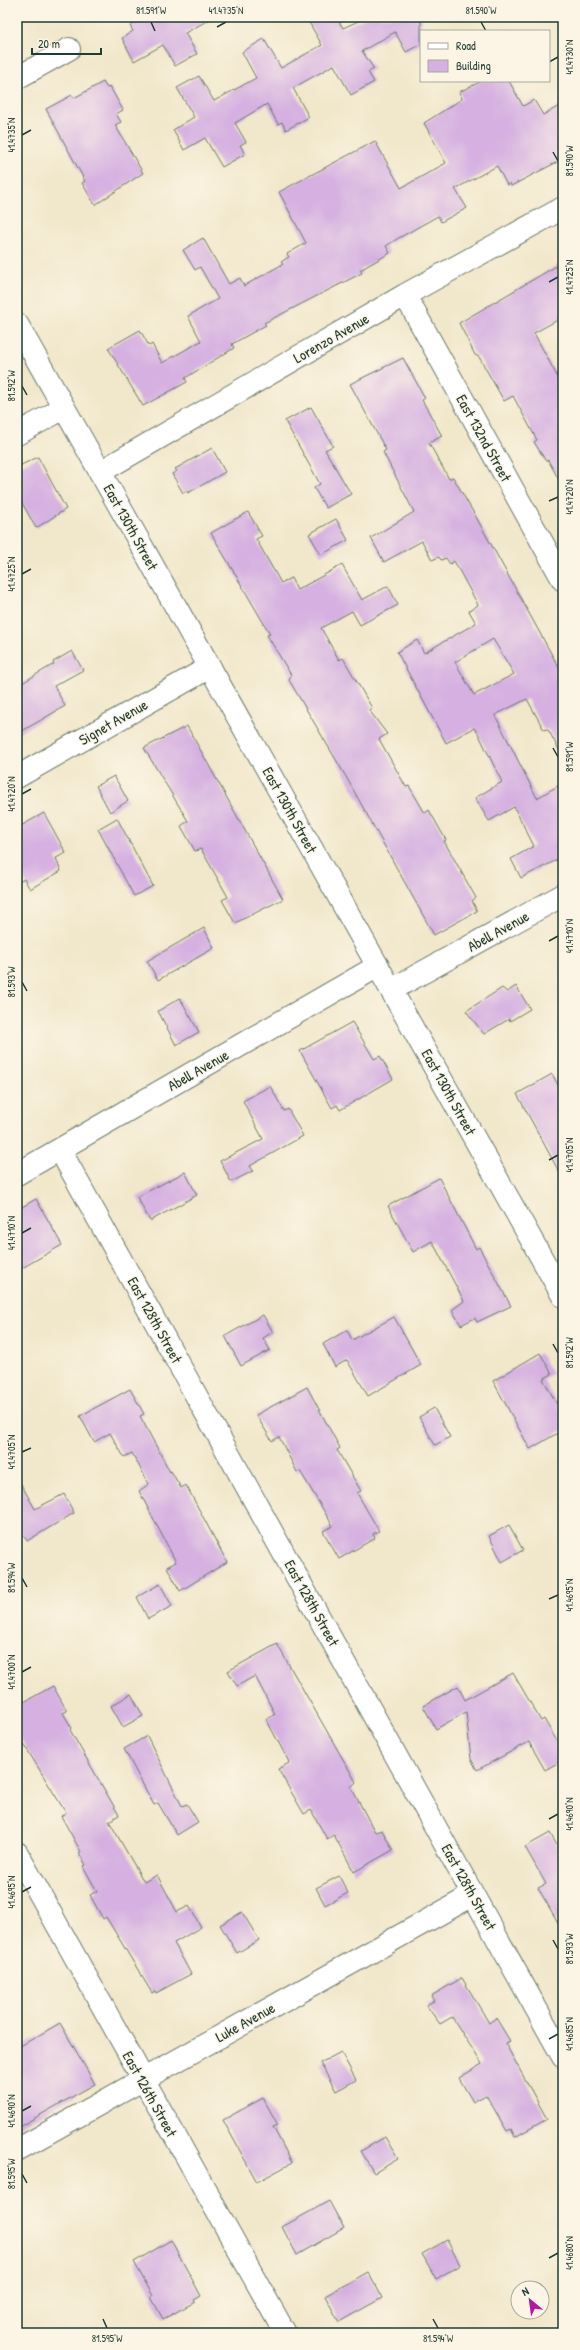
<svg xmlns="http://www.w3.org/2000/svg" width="580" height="2350" font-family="'Patrick Hand',sans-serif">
	<rect width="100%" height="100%" fill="#fcf5e5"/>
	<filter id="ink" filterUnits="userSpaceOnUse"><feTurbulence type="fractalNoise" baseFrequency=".025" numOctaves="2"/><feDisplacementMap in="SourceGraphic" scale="8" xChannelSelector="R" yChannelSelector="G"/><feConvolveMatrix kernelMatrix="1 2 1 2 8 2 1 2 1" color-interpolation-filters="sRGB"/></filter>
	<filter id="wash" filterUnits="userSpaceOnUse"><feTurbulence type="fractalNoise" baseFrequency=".012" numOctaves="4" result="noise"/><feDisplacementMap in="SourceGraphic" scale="16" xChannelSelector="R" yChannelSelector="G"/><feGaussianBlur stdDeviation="0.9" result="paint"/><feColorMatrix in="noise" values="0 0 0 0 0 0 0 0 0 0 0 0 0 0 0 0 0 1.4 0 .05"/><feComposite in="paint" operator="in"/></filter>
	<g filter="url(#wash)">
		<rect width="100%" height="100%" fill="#f1e7cb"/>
		<g id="blocks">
			<path fill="#d5b0e1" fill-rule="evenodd" d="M147,17H214L185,33L197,54L175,66L163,45L134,61L122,38L133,31L130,26Z
				M306,17H336L343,28L367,17H421V44L406,52L395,32L362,51L374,69L368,72L374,82L351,95L334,65L293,88L309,117L286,130L282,122L278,124L267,104L235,123L246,142L240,145L245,154L222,167L205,138L184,150L173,130L194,117L177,88L199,76L214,101L256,78L242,52L264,39L281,68L322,45Z
				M482,81H509L523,106L534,100L543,115L563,104V159L511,186L510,183L507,185L497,166L455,189L467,208L441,222L438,216L397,239L386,246L390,253L360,270L362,273L264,323L266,325L232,344L234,348L185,378L187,382L143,406L108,348L140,330L149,346L152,344L162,363L201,341L188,316L218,299L200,267L195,270L183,250L203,238L229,284L240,278L244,286L283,264L281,262L289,257L287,254L306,243L279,192L375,141L401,188L446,163L424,123L462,99L459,92Z
				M103,82L107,88L110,87L123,110L116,114L121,122L115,125L143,173L95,205L82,183L85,181L46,109L72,95L74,98Z
				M563,262V317L534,333L563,387V487L548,460L546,461L534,442L537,440L513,396L504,401L479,357L475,355L459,323Z
				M403,358L425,398L422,400L442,436L429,443L449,479L453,477L476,517L563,675V758L549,731L546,729L544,730L527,699L495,715L537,798L563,783V857L521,878L511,859L534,846L514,807L489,821L475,798L502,782L478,733L474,728L446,743L397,652L417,640L424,653L476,623L469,611L478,605L454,561L450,564L446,558L441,560L439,557L432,560L422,541L384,562L371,538L414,512L383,452L386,450L350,384ZM493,639L514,674L474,695L455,662Z
				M311,407L333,446L325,450L351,494L326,508L314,488L320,484L285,421Z
				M212,448L225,472L188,493L187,491L183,493L172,474L177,471L175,469Z
				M38,457L66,509L36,528L17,494V467Z
				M248,512L262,536L256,539L281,583L291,578L297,590L342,565L362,600L388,586L398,605L360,625L352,611L321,628L339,660L343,658L372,708L369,710L387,734L379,739L406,787L409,786L425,813L429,810L446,840L444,841L476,898L472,901L477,911L434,935L345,775L289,680L291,675L267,635L270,634L211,533Z
				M336,519L348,540L321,555L309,534Z
				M72,651L83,670L54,686L65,706L17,734V686L54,664L53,662Z
				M187,726L283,899L235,923L222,900L228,897L201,849L195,851L181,826L188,821L144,748Z
				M114,776L128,801L110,812L96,786Z
				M44,813L66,853L56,858L61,871L30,889L24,879L17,883V828Z
				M117,818L153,886L134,896L98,829Z
				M204,928L214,948L158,980L147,961Z
				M516,986L530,1009L510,1021L509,1019L484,1034L466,1011L502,988L507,992Z
				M180,998L199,1032L176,1045L158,1011Z
				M352,1022L374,1059L380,1056L393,1079L340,1110L337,1105L332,1108L300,1051Z
				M552,1074L563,1094V1179L517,1094Z
				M270,1086L284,1111L288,1109L303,1136L250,1166L253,1171L231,1182L220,1161L263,1139L243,1101Z
				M185,1172L197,1195L150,1221L137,1197Z
				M439,1178L476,1249L479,1247L511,1306L477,1322L475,1318L461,1325L452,1310L464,1301L432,1241L413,1252L388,1206Z
				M36,1199L62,1245L17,1271V1210Z
				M263,1315L273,1332L263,1338L270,1350L241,1366L225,1336Z
				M394,1317L421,1365L368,1396L347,1360L335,1367L323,1344L347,1330L352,1340Z
				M540,1353L552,1374L543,1379L563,1415V1430L530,1449L493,1381Z
				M307,1387L340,1448L337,1450L361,1491L357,1493L379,1531L373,1534L375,1538L339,1559L323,1531L333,1526L300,1471L297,1472L279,1437L272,1441L256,1415Z
				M130,1389L144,1414L140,1416L170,1472L171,1471L181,1488L186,1485L227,1562L180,1591L167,1567L176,1562L139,1491L149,1484L132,1453L124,1457L110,1433L94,1442L80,1416Z
				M434,1408L450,1437L435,1445L419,1417Z
				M17,1477L35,1509L64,1494L74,1513L27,1541L17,1525Z
				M509,1525L523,1550L502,1562L489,1536Z
				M160,1584L172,1606L148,1619L137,1597Z
				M277,1644L356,1782L351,1787L375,1832L382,1830L393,1850L354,1872L334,1835L327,1839L311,1810L304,1814L278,1769L289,1763L288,1760L266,1719L275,1714L255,1676L237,1686L228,1671Z
				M513,1673L541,1721L544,1719L563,1752V1760L545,1770L529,1742L477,1770L471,1759L466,1712L436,1729L423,1706L458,1686L465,1700Z
				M53,1686L67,1711L63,1713L72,1728L70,1730L119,1815L109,1821L144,1882L157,1875L177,1912L189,1906L201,1927L174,1943L191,1974L156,1993L155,1991L152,1993L106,1917L103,1919L90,1895L97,1891L83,1866L86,1865L79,1853L81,1852L61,1816L66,1813L17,1733V1706Z
				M131,1694L143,1716L123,1727L111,1706Z
				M147,1736L182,1806L187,1804L198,1822L177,1835L158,1803L154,1805L124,1749Z
				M550,1833L563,1856V1931L538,1888L546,1884L525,1847Z
				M339,1876L348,1893L325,1905L316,1888Z
				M242,1912L259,1940L237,1953L220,1925Z
				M462,1978L489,2023L496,2018L510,2041L505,2043L547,2119L515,2137L511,2129L507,2131L486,2095L473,2102L459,2078L482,2064L452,2017L440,2024L426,2005L434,2001L431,1996Z
				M60,2023L95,2084L17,2128V2048Z
				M341,2052L356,2080L336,2091L320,2063Z
				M263,2098L278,2125L273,2127L292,2163L257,2182L223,2120Z
				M385,2137L398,2159L374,2173L361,2151Z
				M329,2201L344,2228L297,2255L282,2227Z
				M171,2240L201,2296L194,2300L195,2302L163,2319L151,2297L153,2296L134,2262Z
				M447,2240L460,2265L436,2279L422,2254Z
				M368,2272L382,2298L339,2322L325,2296Z"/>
		</g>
	</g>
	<g filter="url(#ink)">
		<use href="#blocks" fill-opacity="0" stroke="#687869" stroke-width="1"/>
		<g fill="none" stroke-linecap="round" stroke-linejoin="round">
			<g stroke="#687869" stroke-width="24">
				<path id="street" d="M17,78L69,49
					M405,295L563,580
					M17,434L64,408
					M100,472L405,295L563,208
					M17,777L210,667
					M391,990L563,895
					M60,1150L563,2057
					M17,1174L378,966
					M17,1853L285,2333
					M17,2150L473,1895"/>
			</g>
			<g stroke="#687869" stroke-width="24">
				<path id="secondary" d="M17,324L563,1296"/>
			</g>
			<use href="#street" stroke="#fff" stroke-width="22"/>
			<use href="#secondary" stroke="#fff" stroke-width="22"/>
		</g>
	</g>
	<path fill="none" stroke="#1f3d34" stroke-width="1.5" d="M151,22L155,31M481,22L486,31M217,27L226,22M549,62L558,57M22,135L31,130M553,152L558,161M549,282L558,277M22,386L27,395M549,501L558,497M22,574L31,569M553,748L558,757M22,794L31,789M549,941L558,936M22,982L27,991M549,1160L558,1155M22,1233L31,1228M553,1344L558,1353M22,1452L31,1448M22,1578L27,1587M549,1599L558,1595M22,1672L31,1667M549,1819L558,1814M22,1892L31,1887M553,1940L558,1949M549,2039L558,2034M22,2111L31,2106M22,2174L27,2183M549,2258L558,2253M103,2319L107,2328M433,2319L438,2328"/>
	<g text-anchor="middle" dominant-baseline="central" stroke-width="3" stroke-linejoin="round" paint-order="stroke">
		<g font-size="15" fill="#1f3d34" stroke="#fcf5e5">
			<text transform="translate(331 338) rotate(-30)">Lorenzo Avenue</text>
			<text transform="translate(484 438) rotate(61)">East 132nd Street</text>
			<text transform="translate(131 527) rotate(61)">East 130th Street</text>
			<text transform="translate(113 722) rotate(-30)">Signet Avenue</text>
			<text transform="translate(290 810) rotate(61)">East 130th Street</text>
			<text transform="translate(498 931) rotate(-29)">Abell Avenue</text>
			<text transform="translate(198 1070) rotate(-30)">Abell Avenue</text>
			<text transform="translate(449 1092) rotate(61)">East 130th Street</text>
			<text transform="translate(155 1320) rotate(61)">East 128th Street</text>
			<text transform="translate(312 1603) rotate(61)">East 128th Street</text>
			<text transform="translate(469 1887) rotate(61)">East 128th Street</text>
			<text transform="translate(245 2022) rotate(-29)">Luke Avenue</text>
			<text transform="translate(150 2094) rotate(61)">East 126th Street</text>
		</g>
	</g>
	<rect width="580" height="2350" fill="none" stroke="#fcf5e5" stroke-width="44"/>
	<rect x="420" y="30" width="130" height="52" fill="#fcf5e5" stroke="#a4ab9e"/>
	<rect x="428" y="43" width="20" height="6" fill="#ffffff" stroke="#a4ab9e"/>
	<text x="456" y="50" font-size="12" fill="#1f3d34">Road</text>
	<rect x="428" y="60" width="20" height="12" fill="#d5b0e1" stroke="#a4ab9e"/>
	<text x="456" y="70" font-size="12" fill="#1f3d34">Building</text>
	<g transform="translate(530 2300) rotate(331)"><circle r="19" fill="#fcf5e5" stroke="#a4ab9e"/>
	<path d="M0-3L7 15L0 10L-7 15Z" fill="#b5179e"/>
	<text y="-6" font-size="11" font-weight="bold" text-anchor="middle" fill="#1f3d34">N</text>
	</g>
	<path d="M32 48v6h69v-6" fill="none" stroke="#1f3d34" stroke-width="2"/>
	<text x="38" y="48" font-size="12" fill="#1f3d34" stroke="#fcf5e5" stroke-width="3" paint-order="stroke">20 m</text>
	<rect x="22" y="22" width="536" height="2306" fill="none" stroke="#1f3d34" stroke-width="1.5"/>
	<g font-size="10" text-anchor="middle" fill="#1f3d34">
		<text x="151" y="14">81.591°W</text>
		<text x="226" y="14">41.4735°N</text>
		<text x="481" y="14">81.590°W</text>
		<text transform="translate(569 57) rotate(-90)" y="4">41.4730°N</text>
		<text transform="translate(11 135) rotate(-90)" y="4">41.4735°N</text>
		<text transform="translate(569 161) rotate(-90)" y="4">81.590°W</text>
		<text transform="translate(569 277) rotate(-90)" y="4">41.4725°N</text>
		<text transform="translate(11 386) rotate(-90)" y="4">81.592°W</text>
		<text transform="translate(569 497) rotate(-90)" y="4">41.4720°N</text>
		<text transform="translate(11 574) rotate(-90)" y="4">41.4725°N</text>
		<text transform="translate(569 757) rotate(-90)" y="4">81.591°W</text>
		<text transform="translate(11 794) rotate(-90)" y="4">41.4720°N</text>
		<text transform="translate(569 936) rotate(-90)" y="4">41.4710°N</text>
		<text transform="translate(11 982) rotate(-90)" y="4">81.593°W</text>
		<text transform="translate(569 1155) rotate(-90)" y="4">41.4705°N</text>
		<text transform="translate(11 1233) rotate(-90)" y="4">41.4710°N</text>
		<text transform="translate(569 1353) rotate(-90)" y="4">81.592°W</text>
		<text transform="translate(11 1452) rotate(-90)" y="4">41.4705°N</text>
		<text transform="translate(11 1578) rotate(-90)" y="4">81.594°W</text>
		<text transform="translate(569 1595) rotate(-90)" y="4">41.4695°N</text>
		<text transform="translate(11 1672) rotate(-90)" y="4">41.4700°N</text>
		<text transform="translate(569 1814) rotate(-90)" y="4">41.4690°N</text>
		<text transform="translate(11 1892) rotate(-90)" y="4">41.4695°N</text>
		<text transform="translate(569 1949) rotate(-90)" y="4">81.593°W</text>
		<text transform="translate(569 2034) rotate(-90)" y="4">41.4685°N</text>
		<text transform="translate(11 2111) rotate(-90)" y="4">41.4690°N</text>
		<text transform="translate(11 2174) rotate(-90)" y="4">81.595°W</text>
		<text transform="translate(569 2253) rotate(-90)" y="4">41.4680°N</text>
		<text x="107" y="2342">81.595°W</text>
		<text x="438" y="2342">81.594°W</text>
	</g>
</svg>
